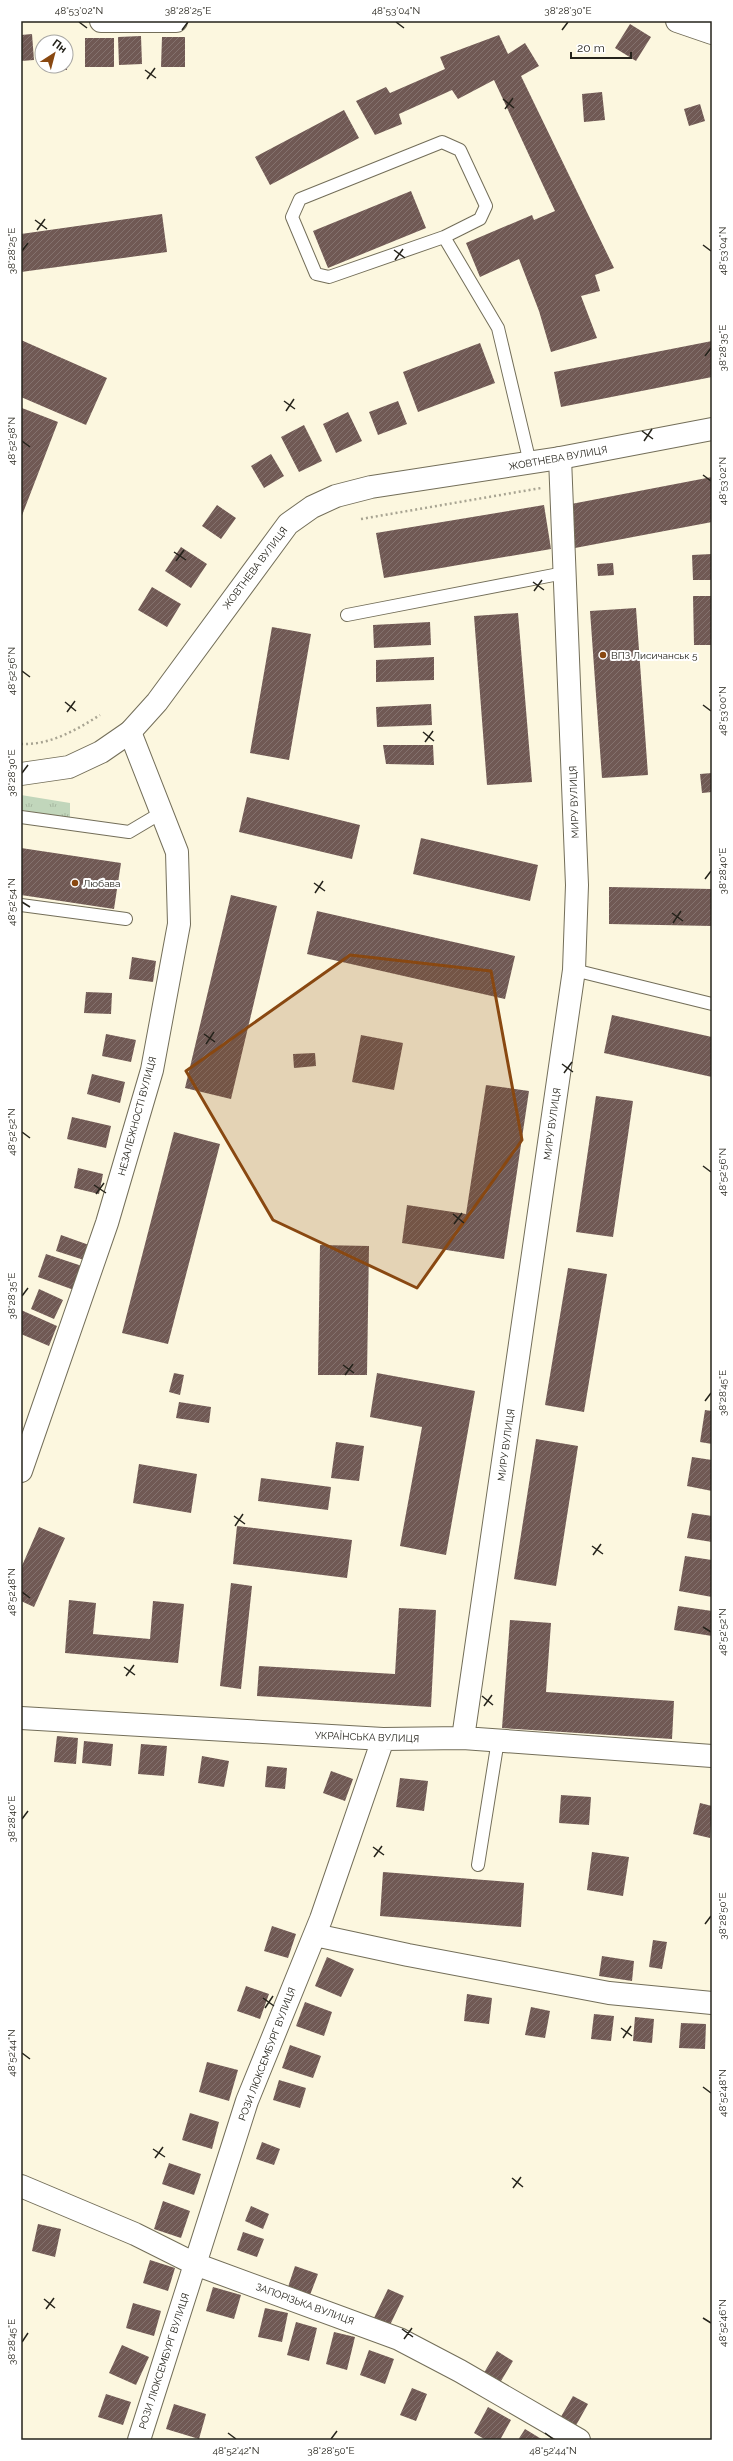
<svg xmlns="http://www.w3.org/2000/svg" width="733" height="2461" font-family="Raleway,sans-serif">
	<defs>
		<pattern id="grass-tufts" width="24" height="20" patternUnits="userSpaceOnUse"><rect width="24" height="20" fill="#c1d6bb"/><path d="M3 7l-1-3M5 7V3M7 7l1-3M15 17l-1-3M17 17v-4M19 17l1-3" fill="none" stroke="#a6b7a0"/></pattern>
		<pattern id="building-hatch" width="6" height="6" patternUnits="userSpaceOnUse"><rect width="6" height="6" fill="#705954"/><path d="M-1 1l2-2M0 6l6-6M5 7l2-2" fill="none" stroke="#84726e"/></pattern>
	</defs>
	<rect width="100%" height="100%" fill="#fcf7df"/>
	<path fill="url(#grass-tufts)" d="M21,795L70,803V818L21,810Z"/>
	<path fill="url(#building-hatch)" d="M630,24L651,37L636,61L615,48Z
		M32,34L34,60L21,61V35Z
		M499,35L508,54L525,43L539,66L521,76L614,268L595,275L600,291L581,296L597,338L551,352L539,311L519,259L480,277L466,243L532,215L534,220L555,211L494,80L458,99L452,90L399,114L402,124L375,135L356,101L386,87L390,93L445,69L440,57Z
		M141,36L142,64L119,65L118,37Z
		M162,37H185V67H161Z
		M85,38H114V67H85Z
		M66,42H68L67,70L49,69V66H66Z
		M602,92L605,120L584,122L582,94Z
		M700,104L705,121L689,126L684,109Z
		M344,110L359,138L270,185L255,157Z
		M411,191L426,228L328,268L313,231Z
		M162,214L167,252L21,272V234Z
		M21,340L107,378L86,425L21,397Z
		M712,341V377L561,407L554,372Z
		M480,343L495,383L418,412L403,372Z
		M398,401L407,424L378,435L369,412Z
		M22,408L58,422L21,518V412Z
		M348,412L362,441L336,453L323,424Z
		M304,425L322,461L299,472L281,437Z
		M271,454L284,476L264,488L251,466Z
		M712,477V522L575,548L566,505Z
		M217,505L236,518L221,539L202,526Z
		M544,505L551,549L384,578L376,533Z
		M181,547L207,564L191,588L165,571Z
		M712,554V580H693L692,555Z
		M613,563L614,575L598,576L597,564Z
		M152,587L181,604L167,627L138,610Z
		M693,596H712V645H694Z
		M636,608L648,775L602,778L590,611Z
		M518,613L532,782L487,785L474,616Z
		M430,622L431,645L374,648L373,625Z
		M272,627L311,634L289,760L250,753Z
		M434,657V680L376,682V660Z
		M431,704L432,725L377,727L376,707Z
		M383,745H433L434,765L386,764Z
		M712,773V792L702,793L700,774Z
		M247,797L360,825L352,859L239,832Z
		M421,838L538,865L530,901L413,874Z
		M21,848L121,863L114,909L21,895Z
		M609,887L712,889V926L609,924Z
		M231,895L277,906L231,1099L185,1088Z
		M317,911L515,956L505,999L307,954Z
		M132,957L156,961L153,982L129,979Z
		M86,992L112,993L111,1014L84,1013Z
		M612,1015L712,1037V1077L604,1053Z
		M106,1034L136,1040L131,1062L102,1056Z
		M361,1035L403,1043L394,1090L352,1082Z
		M315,1053L316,1066L294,1068L293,1054Z
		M92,1074L125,1082L120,1103L87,1094Z
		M486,1085L529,1091L504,1259L402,1243L407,1205L466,1214Z
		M596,1096L633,1101L613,1237L576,1232Z
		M72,1117L111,1126L106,1148L67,1139Z
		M174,1132L220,1144L168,1344L122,1333Z
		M78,1168L103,1174L99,1194L74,1188Z
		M61,1235L89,1245L84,1260L56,1251Z
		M320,1245L369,1246L367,1375H318Z
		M46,1254L82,1266L74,1290L38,1277Z
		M568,1268L607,1274L584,1412L545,1405Z
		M39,1289L63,1300L54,1319L31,1309Z
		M21,1310L57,1326L49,1346L21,1334Z
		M174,1373L184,1375L180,1395L169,1392Z
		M377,1373L475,1391L446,1555L400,1546L422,1427L370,1417Z
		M179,1402L211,1407L209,1423L176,1418Z
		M705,1410L712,1411V1444L700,1442Z
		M536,1439L578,1446L556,1586L514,1579Z
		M336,1442L364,1446L359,1481L331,1478Z
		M692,1457L712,1460V1491L687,1486Z
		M139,1464L197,1474L191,1513L133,1503Z
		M261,1478L331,1487L328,1510L258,1501Z
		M692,1513L712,1516V1542L687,1538Z
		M237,1526L352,1540L347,1578L233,1564Z
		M39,1527L65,1538L34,1607L21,1601V1568Z
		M685,1556L712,1560V1597L679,1591Z
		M231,1583L252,1586L241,1689L220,1686Z
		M69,1600L96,1603L93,1634L150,1639L153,1601L184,1604L178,1663L65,1653Z
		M678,1606L712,1611V1636L674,1630Z
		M399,1608L436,1610L431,1707L257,1696L259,1666L395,1674Z
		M510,1620L551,1623L546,1692L674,1701L672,1739L502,1728Z
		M57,1736L78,1738L76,1764L54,1762Z
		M84,1741L113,1744L111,1766L82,1763Z
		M141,1744L167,1746L164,1776L138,1774Z
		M202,1756L229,1761L224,1787L198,1783Z
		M267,1766L287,1768L285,1789L265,1787Z
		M331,1771L353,1779L345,1801L323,1793Z
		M400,1778L428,1781L424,1811L396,1807Z
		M561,1795L591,1797L589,1825L559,1823Z
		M700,1803L712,1806L710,1838L693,1834Z
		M592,1852L629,1857L623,1896L587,1890Z
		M383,1872L524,1883L521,1927L380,1916Z
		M272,1926L296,1934L288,1958L264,1951Z
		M653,1940L667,1942L662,1969L649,1967Z
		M602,1956L634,1961L632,1981L599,1976Z
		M327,1957L354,1969L341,1997L315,1986Z
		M246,1986L269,1994L260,2019L237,2011Z
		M467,1994L492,1998L489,2024L464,2021Z
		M305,2002L332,2012L324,2036L296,2026Z
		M531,2007L550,2011L545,2038L525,2035Z
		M594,2014L614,2016L611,2041L591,2039Z
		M635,2017L654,2019L652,2043L633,2041Z
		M681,2023L706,2024L705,2049L679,2048Z
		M290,2045L321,2056L313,2078L282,2068Z
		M207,2062L238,2070L229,2101L199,2092Z
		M279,2080L306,2088L300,2108L273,2100Z
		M190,2113L219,2122L212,2149L182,2140Z
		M262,2142L280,2149L274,2165L256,2159Z
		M169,2163L201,2174L194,2195L162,2184Z
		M163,2201L190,2211L181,2238L154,2229Z
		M251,2206L269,2214L263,2229L245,2221Z
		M38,2224L61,2229L55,2257L32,2251Z
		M243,2232L264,2239L257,2257L237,2250Z
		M150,2260L175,2268L168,2291L143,2283Z
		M295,2266L318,2274L310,2295L288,2287Z
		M213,2287L241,2295L234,2319L206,2311Z
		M388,2289L404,2296L390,2325L374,2318Z
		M133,2303L161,2311L154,2336L126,2328Z
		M265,2308L288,2313L282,2342L258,2337Z
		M296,2322L317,2328L309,2361L287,2355Z
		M334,2332L355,2337L347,2370L326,2364Z
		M122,2345L149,2357L136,2385L109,2373Z
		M369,2350L394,2359L385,2384L360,2375Z
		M497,2351L513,2361L498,2386L482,2376Z
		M412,2388L427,2394L416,2421L400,2415Z
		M106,2394L131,2402L123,2425L98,2417Z
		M573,2396L588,2404L574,2429L559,2420Z
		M174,2404L206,2414L199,2439L166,2429Z
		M488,2407L511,2420L500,2440H486L474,2433Z
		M525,2429L543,2440H518Z"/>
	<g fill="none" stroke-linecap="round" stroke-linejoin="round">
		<g stroke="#736e59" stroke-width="14">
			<path id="service" d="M444,237L329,277L316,274L292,217L300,199L442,142L460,150L486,206L480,219L444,237L498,328L530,463
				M347,615L564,573
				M21,817L129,832L161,813
				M21,905L126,919
				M574,970L712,1004
				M478,1865L498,1740"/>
		</g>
		<g stroke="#736e59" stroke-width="24">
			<path id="minor" d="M101,21H176
				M677,21L712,33
				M21,1471L107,1223L152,1070L179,924L177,852L130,732
				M21,1718L383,1739L463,1738L712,1756
				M463,1738L574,970L577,885L560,458
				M315,1935L408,1955L609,1993L712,2003
				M21,2186L135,2234L195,2264L399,2339L460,2371L579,2440
				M139,2440L247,2101L321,1919L383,1739"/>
		</g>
		<g stroke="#736e59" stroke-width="24">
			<path id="secondary" d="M21,774L69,767L101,752L130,732L157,702L288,524L312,507L336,496L371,487L560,458L712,429"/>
		</g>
		<path stroke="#a8a492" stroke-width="2.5" stroke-dasharray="2 3" stroke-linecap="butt" d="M361,519L541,488
			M21,744C51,745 76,730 100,715"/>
		<use href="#service" stroke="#fff" stroke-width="12"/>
		<use href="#minor" stroke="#fff" stroke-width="22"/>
		<use href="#secondary" stroke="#fff" stroke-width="22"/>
	</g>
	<path fill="#894811" fill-opacity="0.2" stroke="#894811" stroke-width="3" stroke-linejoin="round" d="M350,955L491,971L522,1140L417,1288L273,1220L186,1071Z"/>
	<path fill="none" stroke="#25231b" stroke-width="1.5" d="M79,22L87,28M396,22L404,28M182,30L188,22M562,30L568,22M145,70L156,78M147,79L155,68M503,99L514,108M505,109L513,98M35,220L47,229M37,230L45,219M703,245L711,251M394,250L405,258M22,251L28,243M395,260L403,249M705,356L711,348M284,401L295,409M286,411L294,399M642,431L653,439M22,441L30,447M644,441L652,429M703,475L711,481M174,552L186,560M176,561L184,550M533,582L544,590M534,591L542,580M22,671L30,677M65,702L76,711M703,705L711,711M67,712L75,701M423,732L434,741M425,742L433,731M22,773L28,765M705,879L711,871M314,883L325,891M315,893L323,881M22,902L30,907M672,913L683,921M673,923L681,911M204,1034L215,1042M206,1044L214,1032M562,1064L573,1072M564,1073L572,1062M22,1132L30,1138M703,1166L711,1172M94,1185L106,1193M96,1194L104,1183M453,1214L464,1223M454,1224L462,1213M22,1296L28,1288M343,1365L354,1373M345,1375L353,1364M705,1401L711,1393M234,1516L245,1524M235,1526L243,1514M592,1546L603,1554M593,1555L601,1544M22,1592L30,1598M703,1627L711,1632M124,1667L135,1675M126,1676L134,1665M482,1696L493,1705M484,1706L492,1695M22,1819L28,1811M373,1847L384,1855M374,1857L382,1846M705,1924L711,1916M263,1998L274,2006M265,2008L273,1996M621,2028L632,2036M623,2038L631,2026M22,2053L30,2059M703,2087L711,2093M153,2149L165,2157M155,2158L163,2147M512,2178L523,2187M513,2188L521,2177M44,2299L55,2308M46,2309L54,2298M703,2318L711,2323M402,2329L413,2337M404,2339L412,2328M22,2342L28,2333M228,2433L236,2439M545,2433L553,2439M331,2439L337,2431"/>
	<g fill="#894811" stroke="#fff" stroke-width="1.5">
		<circle cx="603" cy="655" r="4"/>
		<circle cx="75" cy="883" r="4"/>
	</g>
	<g text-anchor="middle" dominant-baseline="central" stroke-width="4" stroke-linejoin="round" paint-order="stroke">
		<g font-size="10" fill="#25231b" stroke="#fff">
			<text transform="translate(558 458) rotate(-10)">ЖОВТНЕВА ВУЛИЦЯ</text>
			<text transform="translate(255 568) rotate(-53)">ЖОВТНЕВА ВУЛИЦЯ</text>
			<text transform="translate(574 802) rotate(-92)">МИРУ ВУЛИЦЯ</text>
			<text transform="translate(137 1116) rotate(-75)">НЕЗАЛЕЖНОСТІ ВУЛИЦЯ</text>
			<text transform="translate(552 1124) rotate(-82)">МИРУ ВУЛИЦЯ</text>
			<text transform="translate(506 1445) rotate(-82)">МИРУ ВУЛИЦЯ</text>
			<text transform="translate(367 1737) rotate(2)">УКРАЇНСЬКА ВУЛИЦЯ</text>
			<text transform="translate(267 2054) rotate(-69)">РОЗИ ЛЮКСЕМБУРГ ВУЛИЦЯ</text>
			<text transform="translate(305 2304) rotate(20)">ЗАПОРІЗЬКА ВУЛИЦЯ</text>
			<text transform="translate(164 2361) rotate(-72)">РОЗИ ЛЮКСЕМБУРГ ВУЛИЦЯ</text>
		</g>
		<g font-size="10" fill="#25231b" stroke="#fff" text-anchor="start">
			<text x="611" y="655">ВПЗ Лисичанськ 5</text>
			<text x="83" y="883">Любава</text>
		</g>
	</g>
	<rect width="733" height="2461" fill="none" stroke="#ffffff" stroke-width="44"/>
	<g transform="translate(54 54) rotate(36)"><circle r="19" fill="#ffffff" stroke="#a8a7a4"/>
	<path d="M0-3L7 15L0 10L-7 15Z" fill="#894811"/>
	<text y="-6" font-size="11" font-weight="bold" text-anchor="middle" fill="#25231b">Пн</text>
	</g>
	<path d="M571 52v6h60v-6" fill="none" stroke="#25231b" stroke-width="2"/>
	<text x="577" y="52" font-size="12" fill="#25231b" stroke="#ffffff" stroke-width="3" paint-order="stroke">20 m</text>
	<rect x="22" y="22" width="689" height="2417" fill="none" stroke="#25231b" stroke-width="1.5"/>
	<g font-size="10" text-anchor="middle" fill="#25231b">
		<text x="79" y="14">48°53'02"N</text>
		<text x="188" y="14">38°28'25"E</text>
		<text x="396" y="14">48°53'04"N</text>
		<text x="568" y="14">38°28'30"E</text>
		<text transform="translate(722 251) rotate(-90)" y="4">48°53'04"N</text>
		<text transform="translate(11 251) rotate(-90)" y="4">38°28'25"E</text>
		<text transform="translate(722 348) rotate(-90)" y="4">38°28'35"E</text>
		<text transform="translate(11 441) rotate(-90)" y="4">48°52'58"N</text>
		<text transform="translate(722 481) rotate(-90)" y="4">48°53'02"N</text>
		<text transform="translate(11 671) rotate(-90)" y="4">48°52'56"N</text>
		<text transform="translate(722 711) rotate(-90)" y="4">48°53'00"N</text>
		<text transform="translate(11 773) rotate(-90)" y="4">38°28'30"E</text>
		<text transform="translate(722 871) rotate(-90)" y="4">38°28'40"E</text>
		<text transform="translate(11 902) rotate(-90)" y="4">48°52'54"N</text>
		<text transform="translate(11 1132) rotate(-90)" y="4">48°52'52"N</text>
		<text transform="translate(722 1172) rotate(-90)" y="4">48°52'56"N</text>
		<text transform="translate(11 1296) rotate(-90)" y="4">38°28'35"E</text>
		<text transform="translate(722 1393) rotate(-90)" y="4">38°28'45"E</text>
		<text transform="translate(11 1592) rotate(-90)" y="4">48°52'48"N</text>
		<text transform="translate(722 1632) rotate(-90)" y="4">48°52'52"N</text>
		<text transform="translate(11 1819) rotate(-90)" y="4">38°28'40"E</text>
		<text transform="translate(722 1916) rotate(-90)" y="4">38°28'50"E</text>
		<text transform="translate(11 2053) rotate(-90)" y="4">48°52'44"N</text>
		<text transform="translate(722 2093) rotate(-90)" y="4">48°52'48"N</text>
		<text transform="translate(722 2323) rotate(-90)" y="4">48°52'46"N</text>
		<text transform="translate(11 2342) rotate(-90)" y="4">38°28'45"E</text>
		<text x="236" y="2454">48°52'42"N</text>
		<text x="331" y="2454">38°28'50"E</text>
		<text x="553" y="2454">48°52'44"N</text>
	</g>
</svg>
